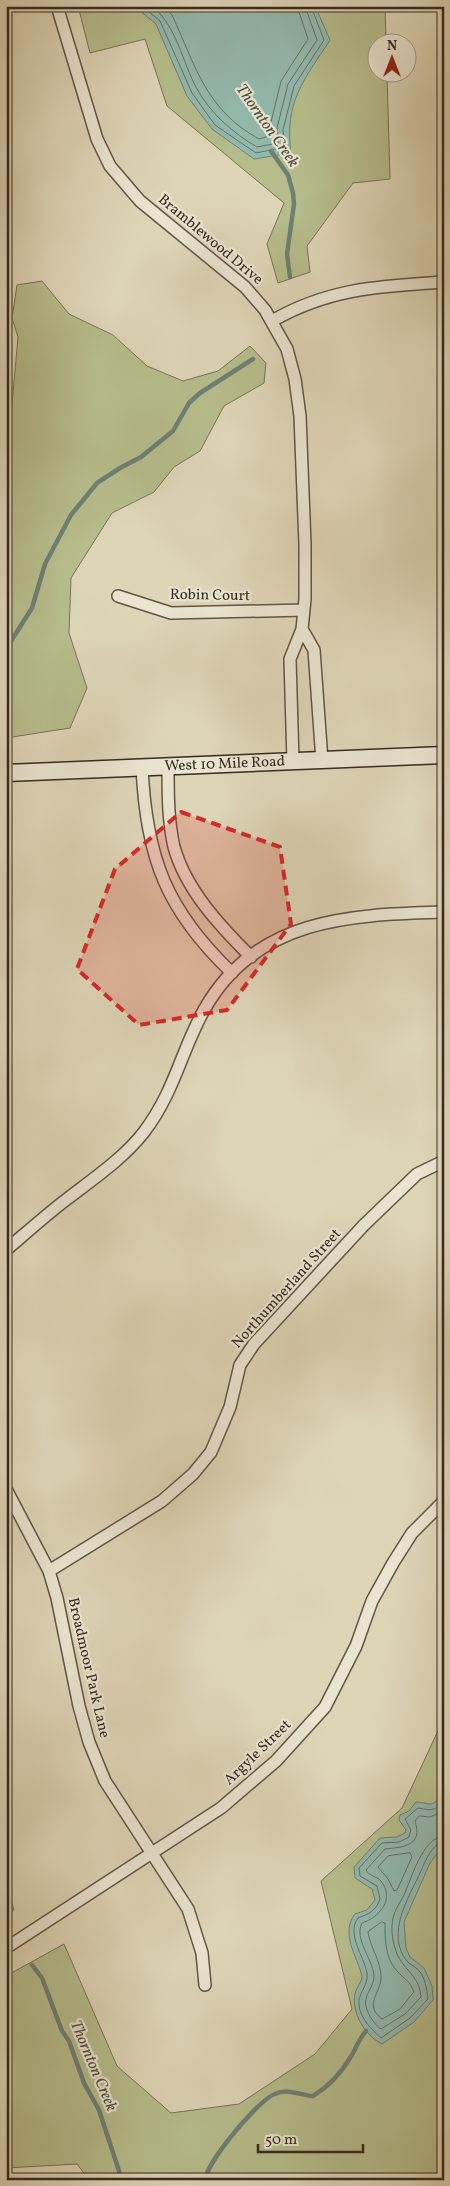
<svg xmlns="http://www.w3.org/2000/svg" width="450" height="2186" font-family="Vollkorn,serif">
	<rect width="100%" height="100%" fill="#ded5b7"/>
	<filter id="stains"><feTurbulence type="fractalNoise" baseFrequency=".004" numOctaves="4"/><feColorMatrix values="0 0 0 0 .2 0 0 0 0 .09 0 0 0 0 .02 0 0 0 .5 -.17"/></filter>
	<radialGradient id="worn" r=".72"><stop offset=".6" stop-color="#630" stop-opacity="0"/><stop offset="1" stop-color="#630" stop-opacity=".3"/></radialGradient>
	<path fill="#b6bc8b" stroke="#767356" d="M78,6H385L386,42H378V72L387,73L390,179L353,183L307,246L310,272L278,283L267,244L284,203L167,106L145,39L90,53Z
		M42,281L69,314L113,335L147,366L183,381L218,371L250,346L266,363L264,383L224,406L200,451L174,467L154,492L112,513L71,578L69,633L87,688L70,728L6,738V629L9,626L10,578L9,471L12,405L18,337L12,318L17,285Z
		M444,1718V2180H89L77,2164L6,2168V1976L64,1944L117,2066L171,2113L239,2104L315,2054L352,2009L321,1881L402,1808Z"/>
	<path fill="#93b9ad" stroke="#6e8075" d="M134,6H315L330,40C304,80 284,102 291,153L254,159L212,129L187,96L156,24Z
		M444,1795V1845L430,1863L404,1922L406,1948L410,1957L424,1968L432,1986L433,2000L414,2022L382,2044C365,2036 351,2012 355,1994C356,1987 362,1983 362,1976C357,1956 340,1933 355,1914L367,1910L375,1900L372,1889L355,1878L354,1867L380,1838L397,1837L405,1833L406,1830L399,1820L400,1815L409,1811L416,1802C435,1803 426,1809 444,1795Z"/>
	<g fill="none" stroke-linecap="round" stroke-linejoin="round">
		<path stroke="#657266" stroke-width="1" d="M142,6L160,21L192,93L215,125L256,153L285,147L283,130L294,86L324,40L311,6
			M152,6C177,26 182,62 197,89C211,114 233,133 257,147L278,143L277,128L288,84L317,40L305,6
			M164,6L172,15C196,67 206,110 259,139L269,136L270,126L281,81L308,39L297,6
			M444,1802C434,1812 429,1810 418,1808L405,1819L411,1830L409,1837L399,1842L382,1843L359,1868L360,1876L377,1886L380,1899C376,1911 369,1914 358,1918C346,1934 364,1956 367,1973C369,1986 357,1993 359,2006C361,2019 372,2030 381,2038L410,2018L428,1999C427,1990 425,1974 416,1968C413,1965 410,1965 407,1961C385,1934 409,1897 421,1871C425,1862 432,1843 444,1842
			M444,1811L430,1817L419,1816L415,1821C423,1846 404,1847 385,1849L366,1870C368,1875 376,1876 381,1881C395,1899 380,1917 362,1923C354,1939 372,1958 374,1975C375,1987 363,1994 366,2007C369,2016 374,2024 381,2029L405,2014L421,1997C420,1974 400,1969 395,1948C392,1939 391,1928 393,1918C395,1910 399,1904 403,1897C411,1881 422,1837 444,1836
			M410,1853L412,1857L397,1890L394,1891L388,1879L378,1867L388,1856Z
			M382,1922L385,1923C385,1939 385,1958 397,1971C404,1979 410,1981 414,1992L400,2009L382,2019C363,2004 381,1994 381,1977C381,1961 370,1947 368,1932Z"/>
		<path stroke="#6e8075" stroke-width="4.5" d="M271,151L288,175L293,193L294,204L287,254L290,277
			M6,649L32,608L45,564L71,515L97,483L120,468L141,457L173,431L189,403L200,393L253,359
			M6,1890L12,1909
			M32,1965L42,1978L62,2031L69,2041L84,2083L99,2110L122,2180
			M205,2180C207,2162 258,2100 275,2094C288,2088 300,2095 313,2096C328,2087 341,2073 350,2058C356,2049 358,2040 366,2031"/>
		<g stroke="#615546" stroke-width="14">
			<path id="minor" d="M57,6L97,139L110,166L140,201L245,287L265,310L287,349L295,379L300,416L305,544V599L302,629L290,659L293,762
				M272,321C329,288 381,286 444,282
				M118,596L171,613L304,610
				M302,629L314,650L322,761
				M168,766C168,793 168,821 174,847C186,890 220,926 251,957
				M142,767C146,857 166,910 232,973
				M6,1250C26,1233 46,1215 67,1199C93,1179 124,1158 144,1132C175,1091 181,1051 204,1010C256,917 351,915 444,912
				M6,1489L49,1571L57,1598L79,1706L89,1742L105,1781L188,1909L202,1953L205,1985
				M49,1571L162,1501L193,1474L211,1452L230,1407L240,1365L254,1344L364,1225L417,1174L444,1161
				M6,1948L221,1808L276,1761L325,1707L356,1646L372,1601L393,1563L412,1533L444,1501"/>
		</g>
		<g stroke="#372a20" stroke-width="19">
			<g id="secondary">
				<path id="s1" d="M6,773L444,755"/>
			</g>
		</g>
		<use href="#minor" stroke="#eae4d0" stroke-width="11"/>
		<use href="#secondary" stroke="#eae4d0" stroke-width="16"/>
	</g>
	<path fill="#d62828" fill-opacity="0.2" stroke="#d62828" stroke-width="4" stroke-dasharray="10 6" stroke-linejoin="round" d="M181,812L280,847L291,924L227,1010L139,1025L77,969L115,869Z"/>
	<g text-anchor="middle" dominant-baseline="central" stroke-width="4.5" stroke-linejoin="round" paint-order="stroke">
		<g font-size="15" fill="#372a20" stroke="#eae4d0">
			<text transform="translate(210 240) rotate(40)">Bramblewood Drive</text>
			<text transform="translate(210 596) rotate(1)">Robin Court</text>
			<text stroke="none"><textPath href="#s1" startOffset="219">West 10 Mile Road</textPath></text>
			<text transform="translate(287 1289) rotate(-48)">Northumberland Street</text>
			<text transform="translate(88 1668) rotate(77)">Broadmoor Park Lane</text>
			<text transform="translate(258 1753) rotate(-44)">Argyle Street</text>
		</g>
		<g font-size="16" font-style="italic" fill="#4e4e43" stroke="#eae4d0">
			<text transform="translate(267 126) rotate(55)">Thornton Creek</text>
			<text transform="translate(93 2066) rotate(67)">Thornton Creek</text>
		</g>
	</g>
	<rect width="450" height="2186" fill="none" stroke="#ded5b7" stroke-width="25"/>
	<rect x="8" y="8" width="435" height="2171" fill="none" stroke="#372a20" stroke-width="2.5"/>
	<rect x="12" y="12" width="425" height="2161" fill="none" stroke="#372a20"/>
	<g transform="translate(392 58)"><circle r="24" fill="#eae4d0" stroke="#a29a8a"/>
	<path d="M0-4L9 19L0 12L-9 19Z" fill="#8f2418"/>
	<text y="-8" font-size="14" font-weight="bold" text-anchor="middle" fill="#372a20">N</text>
	</g>
	<path d="M258 2144v8h105v-8" fill="none" stroke="#372a20" stroke-width="2.5"/>
	<text x="265" y="2144" font-size="15" fill="#372a20" stroke="#eae4d0" stroke-width="4" paint-order="stroke">50 m</text>
	<rect width="100%" height="100%" filter="url(#stains)"/>
	<rect width="100%" height="100%" fill="url(#worn)"/>
</svg>
